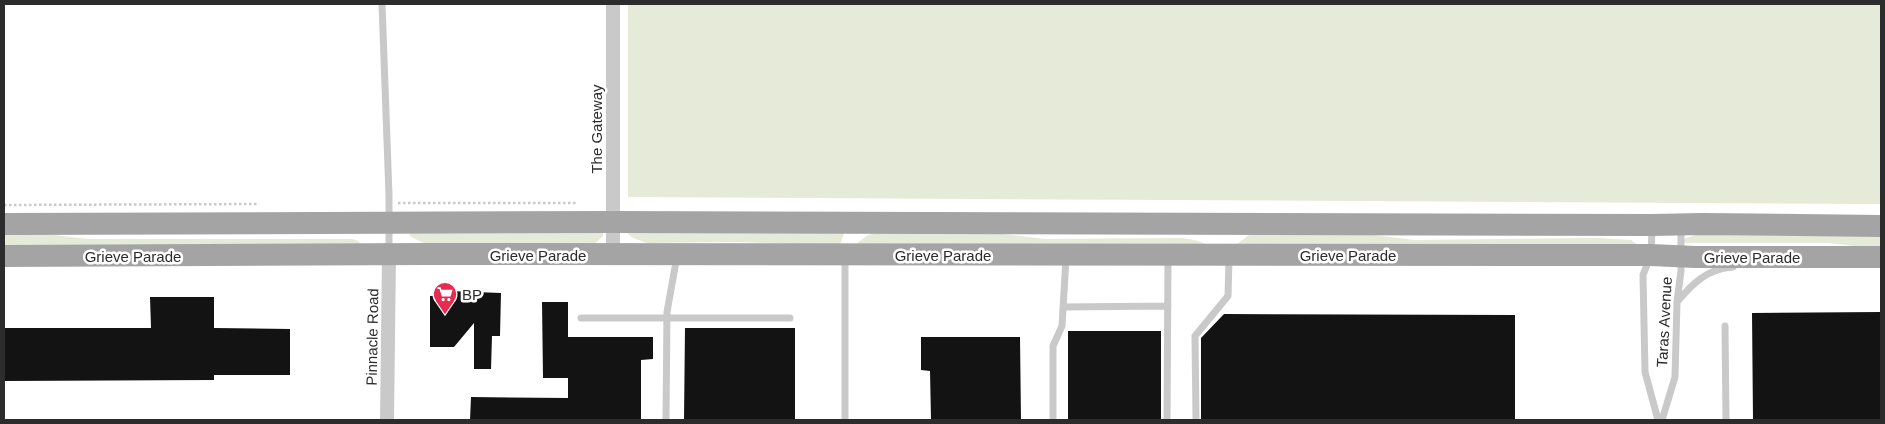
<svg xmlns="http://www.w3.org/2000/svg" width="1885" height="424" font-family="Arial,sans-serif">
	<rect width="100%" height="100%" fill="#fff"/>
	<path fill="#e5ead9" d="M628,4H1881V204L628,197Z
		M845,231L838,250L794,244L737,242L647,243L633,238L628,234L630,232Z
		M411,232L603,233V236L592,246L568,249L501,243H424L411,237L409,234Z
		M881,232H987L1045,239L1183,238C1193,240 1202,240 1210,248L855,245L868,235Z
		M1706,232H1881V249L1828,243H1683V239Z
		M4,233H36L89,239H352L358,241L363,246L4,250Z
		M1356,233L1415,240L1598,238L1631,240L1638,245H1236L1249,235Z"/>
	<path fill="#131313" d="M449,291L501,293L500,336H492L491,369H474V323L454,347H430V296L449,295Z
		M150,297H214V328L290,329V375H214V380L4,381V328H151Z
		M542,302H568V337H653V359L641,360V420H470L471,397L568,398V378H543Z
		M1881,312V420H1753L1752,313Z
		M1224,314L1515,315V420H1201V338Z
		M685,328H795V420H684Z
		M1068,331H1161V420H1068Z
		M921,337H1020L1021,420H931L930,371L921,370Z"/>
	<g fill="none" stroke-linecap="round" stroke-linejoin="round">
		<path stroke="#c9c9c9" stroke-width="2.5" stroke-dasharray="2.5 2.5" stroke-linecap="butt" d="M398,203H577
			M4,205L257,204"/>
		<path stroke="#c9c9c9" stroke-width="7" d="M382,4L389,195V252
			M1652,229L1651,255L1643,275L1645,372L1658,420
			M845,258V420
			M1677,302C1692,284 1708,268 1733,267
			M1063,307L1168,306
			M581,318H790
			M1725,326L1726,420
			M666,420L667,312L677,256
			M1053,420V346L1062,326L1066,258
			M1167,420L1168,258
			M1196,420L1195,336L1228,296L1229,258
			M1662,420L1675,377L1677,302L1681,271V228"/>
		<path stroke="#c9c9c9" stroke-width="14" d="M613,255V4
			M387,420L389,255"/>
		<path stroke="#a4a4a4" stroke-width="22" d="M4,224L612,222L1652,225L1702,224L1881,226
			M4,256L428,254L1651,255L1695,257H1881"/>
	</g>
	<defs>
		<g id="supermarket-pin" transform="scale(1.25)"><path d="M0 17L-7.5 6A9.5 9.5 0 1 1 7.5 6Z" fill="#e62c50" stroke="#fff"/><path d="M-6-5.5h2.5l.6 2H6L4.5 2H-2.5L-4.4-4H-6ZM-1.5 3.2a1.3 1.3 0 1 0 .1 0ZM3 3.2a1.3 1.3 0 1 0 .1 0Z" fill="#fff"/></g>
	</defs>
	<g fill-rule="evenodd">
		<use href="#supermarket-pin" x="445" y="294"/>
	</g>
	<g text-anchor="middle" dominant-baseline="central" stroke-width="5" stroke-linejoin="round" paint-order="stroke">
		<g font-size="15" fill="#2c2c2c" stroke="#fff">
			<text transform="translate(596 129) rotate(-90)">The Gateway</text>
			<text x="538" y="255">Grieve Parade</text>
			<text x="943" y="255">Grieve Parade</text>
			<text x="1348" y="255">Grieve Parade</text>
			<text x="133" y="256">Grieve Parade</text>
			<text x="1752" y="257">Grieve Parade</text>
			<text transform="translate(1664 322) rotate(-87)">Taras Avenue</text>
			<text transform="translate(372 337) rotate(-89)">Pinnacle Road</text>
		</g>
		<g font-size="15" fill="#2c2c2c" stroke="#fff" text-anchor="start">
			<text x="462" y="294">BP</text>
		</g>
	</g>
	<rect width="1885" height="424" fill="none" stroke="#2c2c2c" stroke-width="10"/>
</svg>
